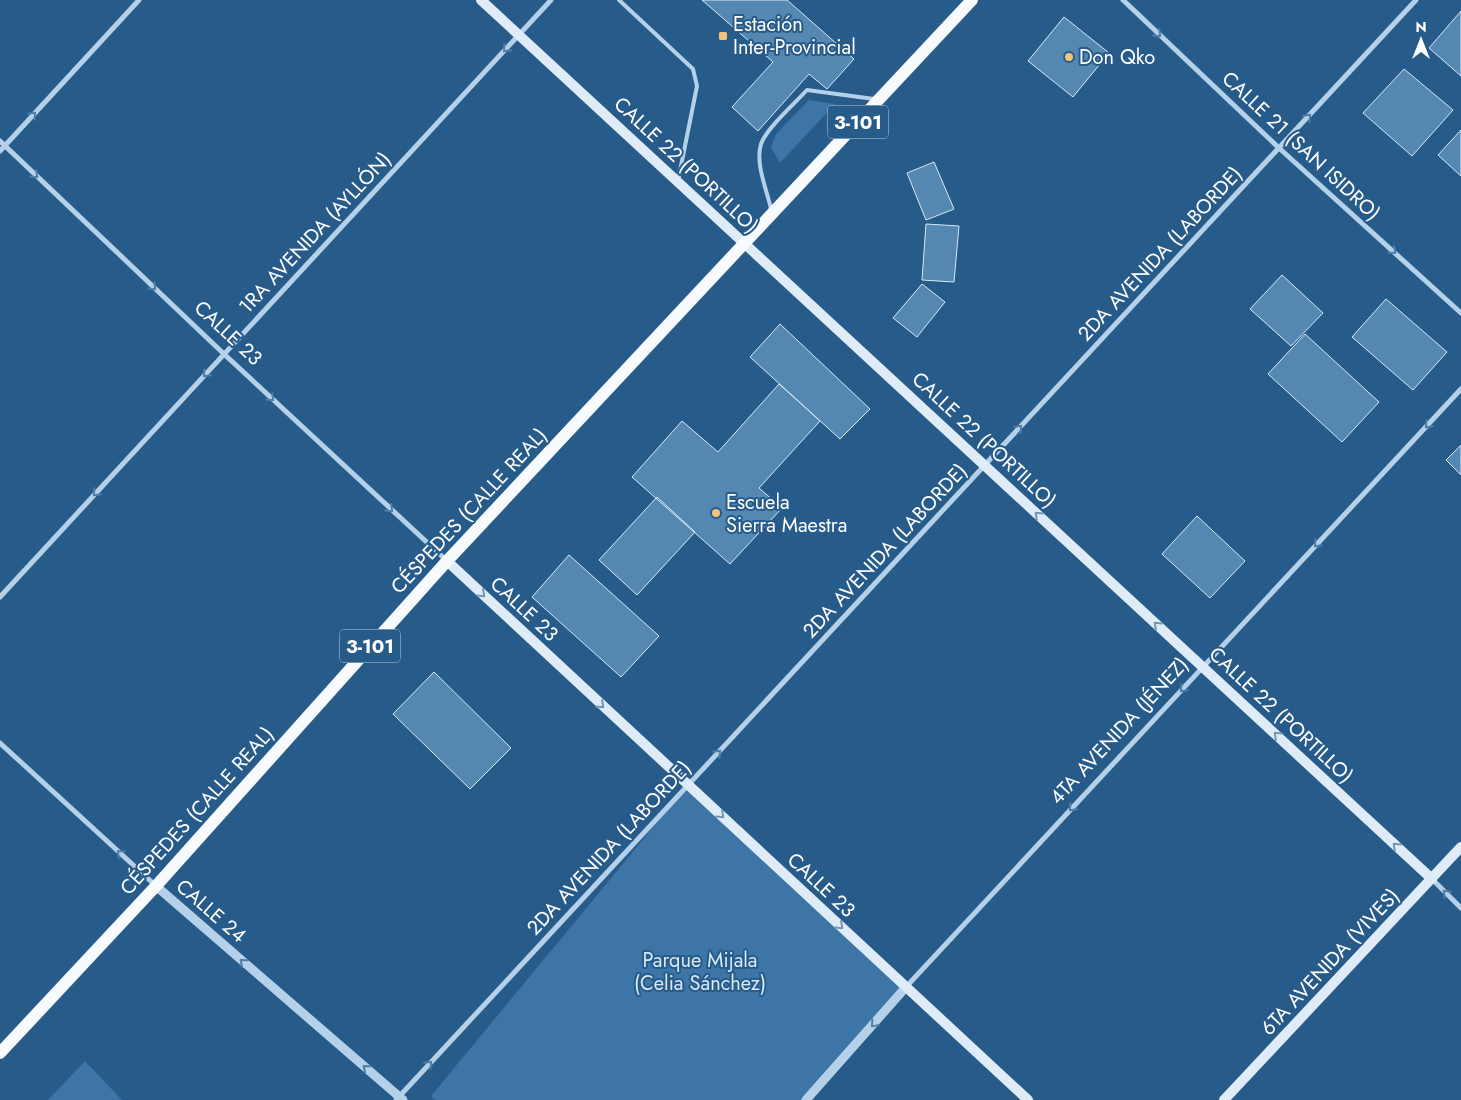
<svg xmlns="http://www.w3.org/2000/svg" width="1461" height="1100" font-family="Jost,sans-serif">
	<rect width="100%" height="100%" fill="#275b8a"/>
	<path fill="#3c75a6" d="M809,100L835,104L780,163L771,147L776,134Z
		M688,785L906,987L806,1100H435L431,1096Z
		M85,1061L122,1100H48Z"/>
	<path fill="#5487b2" stroke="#d8e9f7" d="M702,0H787L854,59L827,89L809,74L758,131L732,107L773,62Z
		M1461,11V76L1429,48Z
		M1064,17L1109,53L1073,97L1028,61Z
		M1404,69L1453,110L1412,156L1363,113Z
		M1461,130V176L1438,155Z
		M934,162L954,209L926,220L907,173Z
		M926,224L959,226L954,282L922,280Z
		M1282,275L1323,313L1291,346L1250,309Z
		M922,284L945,302L917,337L893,318Z
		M1386,299L1447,352L1413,390L1352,337Z
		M780,324L870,409L840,439L750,357Z
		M1305,334L1379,402L1342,442L1268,374Z
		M779,384L820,421L759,488L782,508L730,564L632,477L682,421L718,452Z
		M1461,445V475L1446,460Z
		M657,497L695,532L637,595L599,560Z
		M1197,516L1245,561L1210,598L1162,554Z
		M569,555L659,636L621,677L532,597Z
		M434,672L511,748L470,789L393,714Z"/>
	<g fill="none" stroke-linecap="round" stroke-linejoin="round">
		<path stroke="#b4d1e9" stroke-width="4" d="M619,0L693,69L697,86L678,181
			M771,209C767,190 755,164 761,144C766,129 795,103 807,90L874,99"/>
		<path stroke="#b4d1e9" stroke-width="5" d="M1123,0L1279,148L1461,313
			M0,141L224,354L446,560
			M0,151L139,0
			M0,597L551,0
			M0,743L155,885
			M1432,879L1461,908
			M906,987L1461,389
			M396,1100L1416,0"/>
		<path stroke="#b4d1e9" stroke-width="9" d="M156,886L403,1100
			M806,1100L906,987"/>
		<path stroke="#dfecf8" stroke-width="10" d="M481,0L1432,879
			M447,561L1028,1100
			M1224,1100L1461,847"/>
		<path stroke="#f7fbfe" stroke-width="12" d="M0,1053L156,886L447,561L972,0"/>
	</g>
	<defs><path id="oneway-chevron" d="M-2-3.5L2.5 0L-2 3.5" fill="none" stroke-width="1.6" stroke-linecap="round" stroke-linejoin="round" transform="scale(1.25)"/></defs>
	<g stroke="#517ea6">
		<use href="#oneway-chevron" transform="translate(1158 34) rotate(43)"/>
		<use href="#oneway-chevron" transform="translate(506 49) rotate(133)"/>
		<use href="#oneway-chevron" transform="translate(33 115) rotate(-47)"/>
		<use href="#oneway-chevron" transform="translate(1308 117) rotate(-47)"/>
		<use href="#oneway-chevron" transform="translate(35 175) rotate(44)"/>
		<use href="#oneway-chevron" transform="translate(1393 251) rotate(42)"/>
		<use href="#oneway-chevron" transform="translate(153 287) rotate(44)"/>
		<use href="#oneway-chevron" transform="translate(206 374) rotate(133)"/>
		<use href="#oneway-chevron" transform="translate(271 398) rotate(43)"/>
		<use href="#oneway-chevron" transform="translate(1428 425) rotate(133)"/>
		<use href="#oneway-chevron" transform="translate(1019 428) rotate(-47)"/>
		<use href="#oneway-chevron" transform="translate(96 493) rotate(133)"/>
		<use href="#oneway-chevron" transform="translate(390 509) rotate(43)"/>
		<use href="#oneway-chevron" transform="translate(1317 544) rotate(133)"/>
		<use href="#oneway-chevron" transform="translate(1183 689) rotate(133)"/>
		<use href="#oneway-chevron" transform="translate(718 753) rotate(-47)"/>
		<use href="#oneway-chevron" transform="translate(1072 808) rotate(133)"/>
		<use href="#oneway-chevron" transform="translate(120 853) rotate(-138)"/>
		<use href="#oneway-chevron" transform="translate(1446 893) rotate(-135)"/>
		<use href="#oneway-chevron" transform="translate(243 962) rotate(-139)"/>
		<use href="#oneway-chevron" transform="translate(874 1024) rotate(131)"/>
		<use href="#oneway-chevron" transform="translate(429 1064) rotate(-47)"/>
		<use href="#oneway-chevron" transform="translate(366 1068) rotate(-139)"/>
	</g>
	<g stroke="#7195b6">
		<use href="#oneway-chevron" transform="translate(1038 515) rotate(-137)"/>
		<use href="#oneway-chevron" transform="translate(482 594) rotate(43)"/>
		<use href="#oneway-chevron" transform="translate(1157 625) rotate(-137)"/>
		<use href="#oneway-chevron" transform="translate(601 705) rotate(43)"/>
		<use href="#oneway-chevron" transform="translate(1277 735) rotate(-137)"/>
		<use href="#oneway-chevron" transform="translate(721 815) rotate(43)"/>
		<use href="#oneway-chevron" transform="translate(1396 846) rotate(-137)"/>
		<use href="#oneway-chevron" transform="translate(840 926) rotate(43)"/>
	</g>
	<g fill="#f2c47a" stroke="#275b8a" stroke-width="2">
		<rect x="718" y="31" width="10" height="10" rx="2.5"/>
		<circle cx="1069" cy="57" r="5"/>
		<circle cx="716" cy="513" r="5"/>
	</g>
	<g text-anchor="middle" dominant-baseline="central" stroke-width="4" stroke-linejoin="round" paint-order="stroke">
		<g fill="#275b8a" stroke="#becedc" stroke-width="1">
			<rect x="828" y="105.5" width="60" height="33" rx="4"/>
			<rect x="340" y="629.5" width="60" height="33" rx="4"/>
		</g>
		<g font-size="19" font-weight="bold" fill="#fff">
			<text x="858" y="122">3-101</text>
			<text x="370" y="646">3-101</text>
		</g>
		<g font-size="20" fill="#fff" stroke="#275b8a" text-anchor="start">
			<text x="733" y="24">Estación<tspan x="733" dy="23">Inter-Provincial</tspan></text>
			<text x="1079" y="57">Don Qko</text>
			<text x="726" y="502">Escuela<tspan x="726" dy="23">Sierra Maestra</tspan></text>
		</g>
		<g font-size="20" fill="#fff" stroke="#275b8a">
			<text transform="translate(1301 146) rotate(43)">CALLE 21 (SAN ISIDRO)</text>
			<text transform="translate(686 165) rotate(43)">CALLE 22 (PORTILLO)</text>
			<text transform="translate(315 233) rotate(-47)">1RA AVENIDA (AYLLÓN)</text>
			<text transform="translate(1160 254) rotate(-47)">2DA AVENIDA (LABORDE)</text>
			<text transform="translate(228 333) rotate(43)">CALLE 23</text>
			<text transform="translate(984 440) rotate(43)">CALLE 22 (PORTILLO)</text>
			<text transform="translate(469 511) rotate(-47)">CÉSPEDES (CALLE REAL)</text>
			<text transform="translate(885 551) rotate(-47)">2DA AVENIDA (LABORDE)</text>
			<text transform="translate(524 609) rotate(43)">CALLE 23</text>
			<text transform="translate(1281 715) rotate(43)">CALLE 22 (PORTILLO)</text>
			<text transform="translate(1119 731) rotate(-47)">4TA AVENIDA (JÉNEZ)</text>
			<text transform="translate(197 811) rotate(-48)">CÉSPEDES (CALLE REAL)</text>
			<text transform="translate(609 848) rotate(-47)">2DA AVENIDA (LABORDE)</text>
			<text transform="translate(821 885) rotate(43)">CALLE 23</text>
			<text transform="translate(211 911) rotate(41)">CALLE 24</text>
			<text transform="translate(1330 962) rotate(-47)">6TA AVENIDA (VIVES)</text>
		</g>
		<g font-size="20" fill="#d8e9f7" stroke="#275b8a">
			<text x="700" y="960">Parque Mijala<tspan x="700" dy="23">(Celia Sánchez)</tspan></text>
		</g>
	</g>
	<g transform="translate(1421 40)" stroke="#275b8a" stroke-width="4" paint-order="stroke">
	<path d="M0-4L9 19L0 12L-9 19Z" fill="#ffffff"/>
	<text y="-8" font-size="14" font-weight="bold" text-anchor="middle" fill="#ffffff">N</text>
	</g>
</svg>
